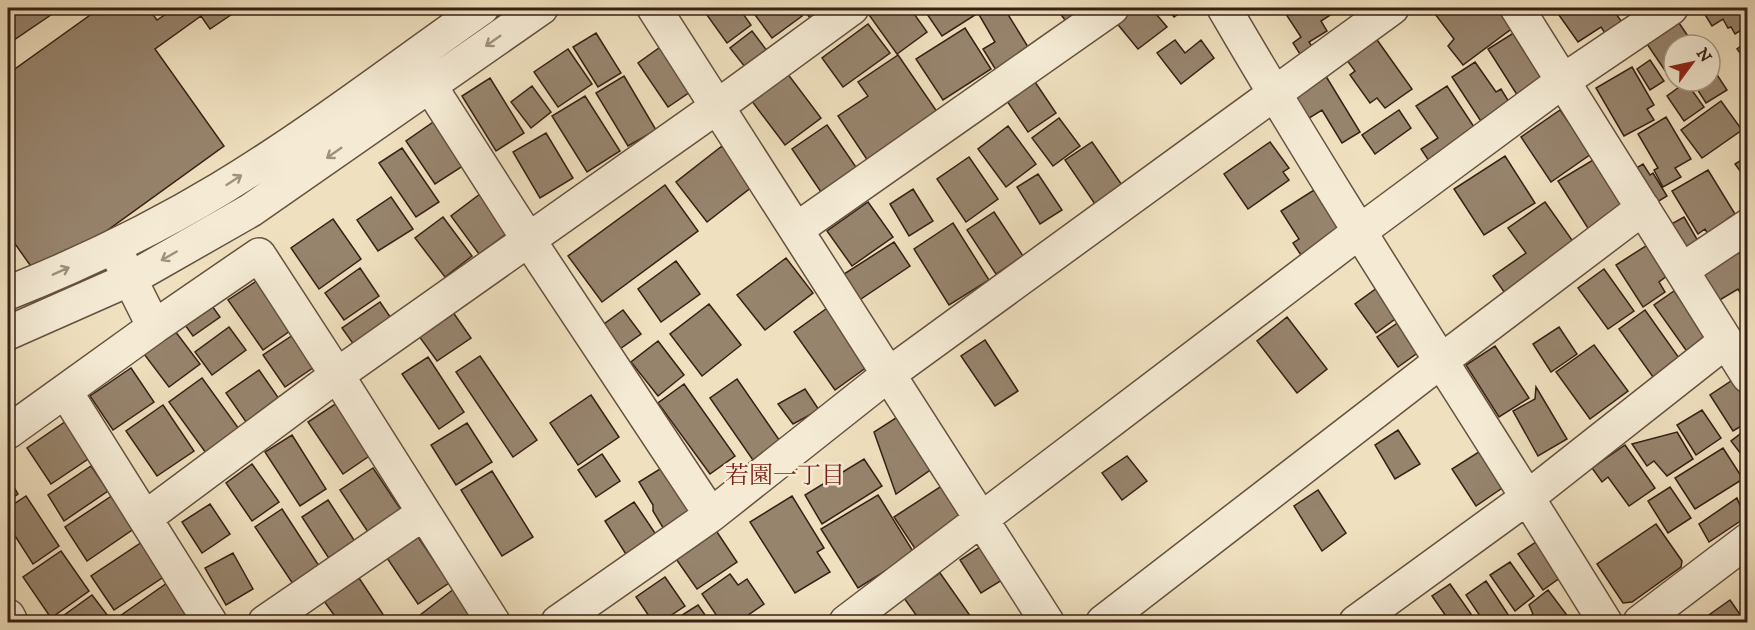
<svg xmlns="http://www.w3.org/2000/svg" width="1755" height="630" font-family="'IM FELL DW Pica','Noto Serif JP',serif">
	<rect width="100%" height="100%" fill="#efe0bf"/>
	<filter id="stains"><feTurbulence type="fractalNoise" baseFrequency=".00333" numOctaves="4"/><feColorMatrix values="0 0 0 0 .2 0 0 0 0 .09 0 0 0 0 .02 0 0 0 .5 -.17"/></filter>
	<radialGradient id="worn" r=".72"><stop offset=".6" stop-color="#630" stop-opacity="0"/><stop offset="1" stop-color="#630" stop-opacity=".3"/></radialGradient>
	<path fill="#97846d" stroke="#372114" stroke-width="1.5" d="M8,8H61L8,44Z
		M100,8H148L157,20L175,8H241L210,29L201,16L155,49L224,146L40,279L8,234V74Z
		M702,8H739L751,25L727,43Z
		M750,8H796L802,16L772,38Z
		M803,8H833L812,21Z
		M873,8H910L927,32L897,54L867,12Z
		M931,8H970L975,15L942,36L925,11Z
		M986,8H1004L1033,55L999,75L983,49L995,42L978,13Z
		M1056,8H1091L1068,24Z
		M1132,8H1151L1167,27L1138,49L1115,21Z
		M1167,8H1187L1174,17Z
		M1282,8H1337L1338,10L1321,21L1327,31L1309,42L1317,54L1305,62L1293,43L1301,37Z
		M1444,8H1513L1522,21L1463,65L1448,46L1454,39L1435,14Z
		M1554,8H1612L1626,28L1609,39L1601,27L1578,42Z
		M1701,8H1748V26L1735,34L1731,27L1728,28L1723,19L1712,26Z
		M1677,20L1694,45H1674V75L1670,78L1645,41Z
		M868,24L890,53L843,87L822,58Z
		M965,28L991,69L943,100L916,59Z
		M1520,29L1547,71L1521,101L1488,49Z
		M752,31L771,56L749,72L730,48Z
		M596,33L621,73L598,87L573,47Z
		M1375,37L1412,89L1385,108L1377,98L1370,103L1350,75L1355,71L1346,59Z
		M1175,40L1185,53L1201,40L1214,58L1181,84L1157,53Z
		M1748,41V64L1737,49Z
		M663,45L693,90L668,107L638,63Z
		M568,49L592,84L558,107L534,72Z
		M898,55L942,119L872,167L838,116L868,96L858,82Z
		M1650,60L1664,81L1650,90L1637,69Z
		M1475,62L1496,92L1501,89L1514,110L1486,129L1452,77Z
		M1710,64L1727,90L1706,103L1692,81H1710Z
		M1632,67L1654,105L1647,109L1654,120L1624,136L1596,88Z
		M784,69L821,118L785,145L748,96Z
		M1324,73L1360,132L1342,143L1322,110L1306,120L1291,94Z
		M624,76L656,130L628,146L596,93Z
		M490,78L524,133L496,151L462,96Z
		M1035,82L1056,113L1028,132L1007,101Z
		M1686,82L1704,107L1684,121L1667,96Z
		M532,86L551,112L531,128L511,102Z
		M1447,86L1480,136L1433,167L1421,149L1438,138L1416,106Z
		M585,96L620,151L587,172L552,116Z
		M1721,101L1742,130L1702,158L1681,130Z
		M1399,110L1411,128L1375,154L1362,135Z
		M1560,110L1591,154L1551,182L1521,137Z
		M1666,117L1691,159L1675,168L1681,177L1663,187L1654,170L1658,168L1638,134Z
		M439,118L469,162L435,184L406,141Z
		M1059,118L1080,146L1053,166L1032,138Z
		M827,125L860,173L825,198L792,149Z
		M1008,126L1036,164L1006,187L978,149Z
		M546,133L573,178L540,198L513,152Z
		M1092,142L1124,188L1097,207L1065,160Z
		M1270,142L1289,168L1283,172L1289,180L1248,209L1224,174Z
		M722,146L753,186L707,222L676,182Z
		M402,148L439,202L416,217L379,163Z
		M1505,156L1535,203L1484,235L1454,189Z
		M1748,156V182L1735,164Z
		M969,157L998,199L966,222L937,179Z
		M1598,157L1630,208L1591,233L1558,181Z
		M1643,164L1650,175L1653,173L1667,196L1649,207L1628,173Z
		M1708,170L1735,214L1727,219L1732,228L1712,240L1705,229L1698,234L1672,191Z
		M1038,174L1062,210L1040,224L1017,187Z
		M665,185L698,231L602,302L568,256Z
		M913,189L933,221L909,236L890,204Z
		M1314,190L1344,236L1305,261L1293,243L1299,239L1281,211Z
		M484,191L513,229L479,254L451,216Z
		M391,197L413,229L378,251L357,220Z
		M868,202L893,237L852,266L827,231Z
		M1545,202L1579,250L1509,299L1493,276L1526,253L1508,228Z
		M994,212L1023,256L996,274L967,230Z
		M443,217L472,256L445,277L415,238Z
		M1684,217L1698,241L1680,251L1666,227Z
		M333,219L361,259L319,289L291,248Z
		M953,223L989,280L949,305L914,249Z
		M894,242L910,266L858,301L841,276Z
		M1652,242L1672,272L1659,282L1665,292L1643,307L1616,265Z
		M1736,247L1748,266V293L1742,296L1738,289L1718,301L1698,271Z
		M786,258L813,293L765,330L737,295Z
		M676,261L700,294L661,322L638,289Z
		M360,268L379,296L344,320L325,293Z
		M1604,269L1634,311L1608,329L1578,288Z
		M264,276L297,326L263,350L228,300Z
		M1381,285L1402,314L1376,333L1355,304Z
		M1674,291L1708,339L1688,353L1654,305Z
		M207,299L220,317L193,336L180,318Z
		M380,302L397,327L359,352L342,328Z
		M709,304L741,345L702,376L670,334Z
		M830,306L871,364L835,390L794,332Z
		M450,308L471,338L437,361L416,332Z
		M623,310L641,334L617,351L600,327Z
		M1645,310L1679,358L1653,377L1619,329Z
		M1287,317L1327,369L1297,393L1257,341Z
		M1402,320L1423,349L1398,367L1377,337Z
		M229,327L246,350L212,375L195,352Z
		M1559,327L1577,354L1551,372L1533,344Z
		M175,331L200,364L169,387L144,354Z
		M299,331L320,363L285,387L263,355Z
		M985,340L1018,391L995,406L961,356Z
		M658,341L684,375L658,396L631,362Z
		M1594,345L1628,391L1590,419L1556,372Z
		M1495,346L1529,398L1499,417L1466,365Z
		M480,356L537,440L513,457L456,372Z
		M428,357L464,412L439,429L402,374Z
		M131,368L154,402L113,430L90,396Z
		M259,370L284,406L251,429L226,393Z
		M1737,377L1748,393V422L1733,431L1710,395Z
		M202,378L239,429L206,453L169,402Z
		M737,379L782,444L755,463L710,398Z
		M684,384L735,456L710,474L658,403Z
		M1536,387L1567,439L1538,456L1513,411L1535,399Z
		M805,389L819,410L793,424L778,404Z
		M591,395L619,437L578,465L550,423Z
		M343,399L378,450L343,474L308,422Z
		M163,405L194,451L157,476L126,431Z
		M1702,410L1721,438L1696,455L1677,425Z
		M902,414L936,466L896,494L874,432Z
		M72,417L97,453L51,484L27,448Z
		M467,423L492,462L456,485L431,445Z
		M1748,428V463L1731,441Z
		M1398,430L1420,464L1395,479L1375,445Z
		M1677,432L1693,459L1667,476L1654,461L1647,466L1632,444Z
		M292,435L326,489L300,506L265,452Z
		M1625,445L1655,488L1629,506L1608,477L1602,482L1592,468Z
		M1485,448L1508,484L1476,506L1452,469Z
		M1723,448L1743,479L1695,509L1675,478Z
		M602,454L620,481L596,497L578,470Z
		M1127,456L1147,481L1122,500L1102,473Z
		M864,459L882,486L822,524L805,495Z
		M252,464L279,502L252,521L226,483Z
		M668,464L699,517L668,536L653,511V505L639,482Z
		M91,466L108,491L64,521L48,495Z
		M373,468L405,516L372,538L340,490Z
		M492,471L533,537L502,556L461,490Z
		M8,477L18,494L8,501Z
		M943,485L965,519L916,550L894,517Z
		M1670,487L1691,518L1668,533L1648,501Z
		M1318,490L1346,533L1322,551L1294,506Z
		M116,493L138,526L87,561L65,527Z
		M878,495L914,553L858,588L821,529Z
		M26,496L59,546L33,564L8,525V508Z
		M792,496L824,548L817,552L830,572L795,593L750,522Z
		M1737,498L1745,518L1709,542L1699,524Z
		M328,500L356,543L330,560L302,517Z
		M634,502L659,539L629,559L605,521Z
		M210,504L230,534L202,553L182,522Z
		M282,509L321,569L295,587L255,527Z
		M1656,524L1682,561L1681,567L1632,602L1623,603L1597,564Z
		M715,529L737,562L697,589L674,556Z
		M416,534L449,583L418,604L385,555Z
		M1539,540L1564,575L1543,590L1518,554Z
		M142,542L165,576L114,610L91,576Z
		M986,543L1007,577L981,593L960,560Z
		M61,551L89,591L51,618L23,577Z
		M233,553L253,589L226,605L205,568Z
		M1510,562L1534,596L1515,611L1490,575Z
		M940,573L971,617L963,622H921L904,598Z
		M730,574L738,585L747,579L764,604L738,622H721L702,594Z
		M665,577L685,606L661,622H653L636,597Z
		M359,578L388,622H339L324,601Z
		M1486,581L1509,616L1499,622H1484L1466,595Z
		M167,583L191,617L183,622H121L117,618Z
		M1450,584L1471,614L1459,622H1450L1432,596Z
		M459,585L485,622H411Z
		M1548,590L1572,622H1522L1533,614L1529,605Z
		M92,595L111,620L108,622H64L60,618Z
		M1730,600L1741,616L1748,611V622H1699Z
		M698,605L710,622H671Z"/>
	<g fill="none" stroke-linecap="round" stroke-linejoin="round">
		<g stroke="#65513f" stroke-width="36">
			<path id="minor" d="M654,8L1047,622
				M1224,8C1345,216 1479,417 1605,622
				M1517,8L1748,376
				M422,67L430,86L528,239L711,515
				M797,229L1112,8
				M1682,270L1748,226
				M8,293C81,264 152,230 220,189C311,134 395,69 482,8
				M154,327L259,255L337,375L493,622
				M8,333L130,279L251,210L541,8
				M65,391L210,622
				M8,432L154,327L120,259
				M145,518L337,375L718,106L852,8
				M8,616L11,622
				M265,622L424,513
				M558,622L711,515L889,374L1392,8
				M846,622L1359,232L1563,81L1671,8
				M1103,622L1441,361L1643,208
				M1356,622L1528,497L1726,341
				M1640,622L1748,540"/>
		</g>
		<use href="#minor" stroke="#f5ebd5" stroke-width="33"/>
	</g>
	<defs><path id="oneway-shaft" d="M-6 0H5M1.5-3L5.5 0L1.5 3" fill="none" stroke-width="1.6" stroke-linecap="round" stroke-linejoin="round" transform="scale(1.5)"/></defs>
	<g stroke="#a0907e">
		<use href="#oneway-shaft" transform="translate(493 41) rotate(145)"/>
		<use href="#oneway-shaft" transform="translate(334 153) rotate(145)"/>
		<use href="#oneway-shaft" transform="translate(234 180) rotate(-33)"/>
		<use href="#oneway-shaft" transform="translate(169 256) rotate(150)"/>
		<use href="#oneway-shaft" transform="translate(61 271) rotate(-24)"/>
	</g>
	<g text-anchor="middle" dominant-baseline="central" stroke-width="5" stroke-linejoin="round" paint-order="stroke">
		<g font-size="24" fill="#7a1f14" stroke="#f5ebd5">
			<text x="785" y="476">若園一丁目</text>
		</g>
	</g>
	<rect width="1755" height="630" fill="none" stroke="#efe0bf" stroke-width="30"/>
	<rect x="9" y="9" width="1737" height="612" fill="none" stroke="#372114" stroke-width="3"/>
	<rect x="15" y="15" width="1725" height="600" fill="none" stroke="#372114" stroke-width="1.5"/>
	<g transform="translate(1692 63) rotate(57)"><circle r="28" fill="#f5ebd5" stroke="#a99a88" stroke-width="1.5"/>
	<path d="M0-4.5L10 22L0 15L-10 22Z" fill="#8f2418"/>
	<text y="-9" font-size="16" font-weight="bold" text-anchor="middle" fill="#372114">N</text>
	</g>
	<rect width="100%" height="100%" filter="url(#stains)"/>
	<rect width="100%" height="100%" fill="url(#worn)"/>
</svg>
